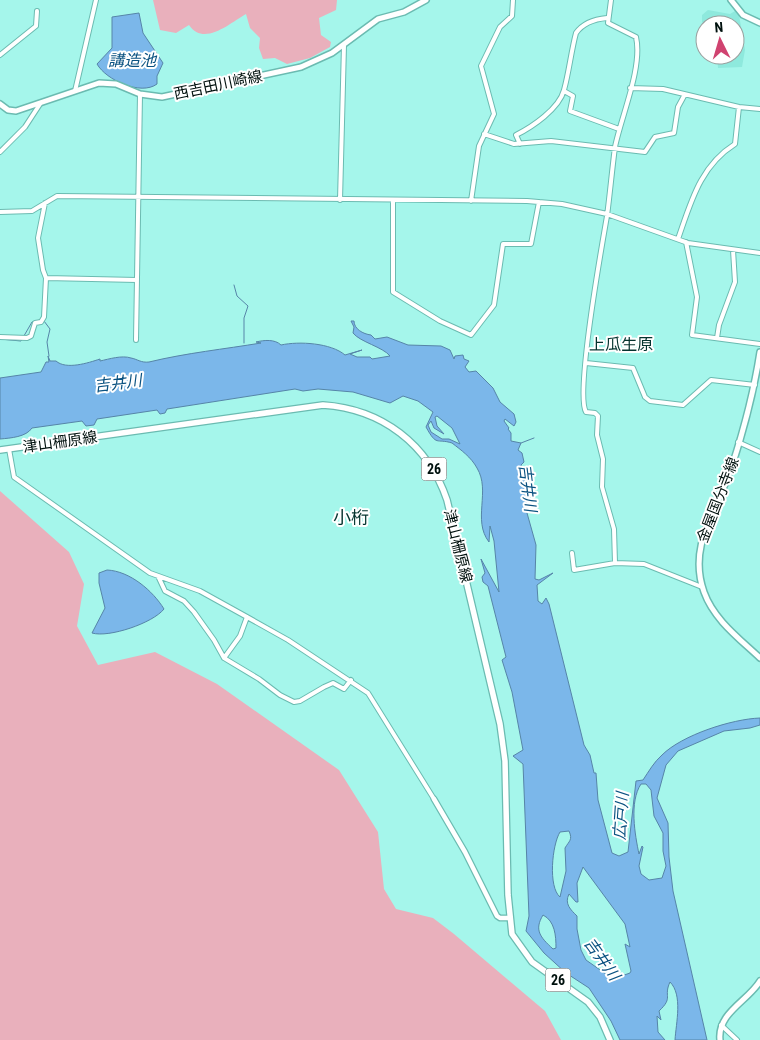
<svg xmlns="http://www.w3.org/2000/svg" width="760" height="1040" font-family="'Roboto Condensed','Noto Sans JP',sans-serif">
	<rect width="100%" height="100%" fill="#a5f6eb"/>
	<path fill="#8ee9dd" d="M708,10L730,14L735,11L739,15L745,50L742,67L718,68L717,55H735V25H705L702,22V15Z"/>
	<path fill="#e9b0bc" d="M153,0H337L336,10L319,18L321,35L331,42L330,47L310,58L287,64L275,58L263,59L259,48L260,38L250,28L246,14C230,23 204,47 189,25L176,33L160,30Z
		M0,491L69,552L84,584L77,626L98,665L155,652L217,684L339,770L378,832L384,889L396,909L433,918L454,934L545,1011L561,1040H0Z"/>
	<path fill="#7bb7ea" stroke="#5685a8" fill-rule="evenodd" d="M139,13L143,33L163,63L157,76V84C141,96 106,80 97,64L112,48V17Z
		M351,321H354C354,329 363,334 371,335L375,339L387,337L408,345L441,346L450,350L454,359L455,356L463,355L464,359L469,361L465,367L469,372L476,371L493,388L500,402L514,414L516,422L514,426L505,419L504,421L509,428L508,429L511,433V441L521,443L518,450L522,453L524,462L521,465L526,488L527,513L536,545L535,579L539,580L553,573L537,585L538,601L542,604L546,598L549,604L584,745L590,755L594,773H596L598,800L612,853L619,856L628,852L636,781L643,780C649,771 654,762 662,755C682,735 732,719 760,718V725L750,728L724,731L678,751L666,765L657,798L668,823L669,857L673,891L707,1040H675C676,1023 683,995 670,982C663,997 674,997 659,1011L661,1020L657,1016L658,1032L665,1040H620L611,1021L589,988L566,973L544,953L526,931L529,916L523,764L513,756L523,750L512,692L502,660L506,657L488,586L483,582L482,577L485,573L481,559L499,592L494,541L490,526L489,542C472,520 491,491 477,468C471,457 461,450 452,443C436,438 437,447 426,427L433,412L418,401L403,396L390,403L353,392L318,389L303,391L295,389L167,409L165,413L160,414L157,410L97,419L94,425L86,426L82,421L32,428C26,437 11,438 0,439V378L41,372L46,362H49L48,356L50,361H56C66,370 88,363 100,359V361C109,359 122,355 131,358C137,359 141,363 149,362C186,353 225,349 261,343L256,342C264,340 275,339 281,345C299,341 331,343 345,355L362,350L350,354L357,357H370L372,359L390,356C383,347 360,342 353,333L354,327ZM437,416L452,428L460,444L449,439H442L431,432L428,425L431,421L434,428L444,434L437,426L435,417ZM641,784H646L651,790L654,816L663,833V851L666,866L662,878L649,880L641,874L639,866L643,847L642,846L639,854C635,835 629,802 641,784ZM569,831C573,840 569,841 565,848L566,871L560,897C548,887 552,845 560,832ZM583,867L625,924L630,947L625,944L631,971L630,973L613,979L586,960L581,950L577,929V916C571,910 564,904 569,894L576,902H578L577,883ZM543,915C555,921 556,936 556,948L553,949C540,937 534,930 543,915Z
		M107,570C130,571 153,591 164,609C153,623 109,638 92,633L105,608L99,583V573Z"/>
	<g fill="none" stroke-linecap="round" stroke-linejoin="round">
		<path stroke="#5685a8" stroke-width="1" d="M234,285L237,296L248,306L244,318V343
			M44,321L50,329L47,342L49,356
			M0,339L21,341L32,322L40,320
			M521,443L534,438"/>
		<g stroke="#6bbbb1" stroke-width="6">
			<path id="minor" d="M611,0L608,23L636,37C643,67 621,117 615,147C612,170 610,193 607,216C602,245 575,394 586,412L595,413L598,416L597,435L603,459L602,487L614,529L615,563L644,564L702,587
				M0,55L36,26L37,11
				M630,88L663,89L739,107L760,109
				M75,91L96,0
				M564,91L573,96L570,111L619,129
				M484,134L514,144L551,141L645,152L655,137L674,133L678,107L684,96
				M520,144L516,135C532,127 559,109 564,90C569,72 571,52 576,33C583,23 596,19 607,18
				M0,152L25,127L40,104
				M340,200L344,45
				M393,201V292L440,321L471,335L494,305L503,244H531L539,202
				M471,201L479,146L494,114L481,66L500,27L512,16L513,0
				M0,212L32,211L57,196L527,201L562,204L607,214L688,243L760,253
				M678,239C691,202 700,166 735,144L739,107
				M686,242L697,297L692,335L760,344
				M46,278L137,280
				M0,337L27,338L31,336L35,323L41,322L44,317L46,278L43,270L38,238L45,203
				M717,338L719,325L735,282L733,250
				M136,340L140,94
				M586,363L633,368L645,397L650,401L683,405L711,380L755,385
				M738,442L760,452
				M9,449L14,477L150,573L200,591L247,617L288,640L368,693L434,799
				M572,553L574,570L615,563
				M158,576L165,591L184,601L194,612L214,640L224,658L259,679L280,695L294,702L300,701L324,687L333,683L344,689L351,680
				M224,658L240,636L247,617
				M721,1025L737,1040"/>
		</g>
		<g stroke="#6bbbb1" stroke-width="7">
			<path id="tertiary" d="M434,799L465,852L497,916L500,918H509"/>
		</g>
		<g stroke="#6bbbb1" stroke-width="8">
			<path id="secondary" d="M731,0L743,15L760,23
				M0,104L8,110L16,111L99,83L116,84L140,94L162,97L301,67L332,53L378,19L404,12L426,0
				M760,352C754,391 744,429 732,466C718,509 687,545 704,592C714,620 740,639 760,658
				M720,1040C717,1013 748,1001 760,981"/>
		</g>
		<g stroke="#6bbbb1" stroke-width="8">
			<path id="primary" d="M0,450L323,405C382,409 428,444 447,500L500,724L505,761L508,895L512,934L532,962L588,1002L600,1017L610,1040"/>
		</g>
		<use href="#minor" stroke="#fff" stroke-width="4"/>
		<use href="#tertiary" stroke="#fff" stroke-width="4.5"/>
		<use href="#secondary" stroke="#fff" stroke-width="5"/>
		<use href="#primary" stroke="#fff" stroke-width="5.5"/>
	</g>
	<g text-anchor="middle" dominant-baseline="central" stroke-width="4" stroke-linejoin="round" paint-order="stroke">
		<g fill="#fff" stroke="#4c5856" stroke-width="1">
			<rect x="421.5" y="457.5" width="25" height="23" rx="4"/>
			<rect x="545.5" y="968.5" width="25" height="23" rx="4"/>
		</g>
		<g font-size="14" font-weight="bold" fill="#00110e">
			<text x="434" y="469">26</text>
			<text x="558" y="980">26</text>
		</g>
		<g font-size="15" fill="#00110e" stroke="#fff">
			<text transform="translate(218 85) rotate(-12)">西吉田川崎線</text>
			<text transform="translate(60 442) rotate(-8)">津山柵原線</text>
			<text transform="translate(718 500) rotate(-69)">金屋国分寺線</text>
			<text transform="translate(458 546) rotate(76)">津山柵原線</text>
		</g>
		<g font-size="16" font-style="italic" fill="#0a5281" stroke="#fff">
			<text x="132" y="60">講造池</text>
			<text transform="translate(118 383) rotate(-7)">吉井川</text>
			<text transform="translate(528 488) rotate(83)">吉井川</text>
			<text transform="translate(621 816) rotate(-86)">広戸川</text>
			<text transform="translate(602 959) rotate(54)">吉井川</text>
		</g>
		<g font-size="16" fill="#04332e" stroke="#fff">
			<text x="621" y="344">上瓜生原</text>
		</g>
		<g font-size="18" fill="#04332e" stroke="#fff">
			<text x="351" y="517">小桁</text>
		</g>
	</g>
	<g transform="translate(720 40) rotate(355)"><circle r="24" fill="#ffffff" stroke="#99a09f"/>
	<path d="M0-4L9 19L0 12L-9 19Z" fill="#d04370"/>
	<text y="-8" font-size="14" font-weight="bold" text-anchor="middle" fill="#00110e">N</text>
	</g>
</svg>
